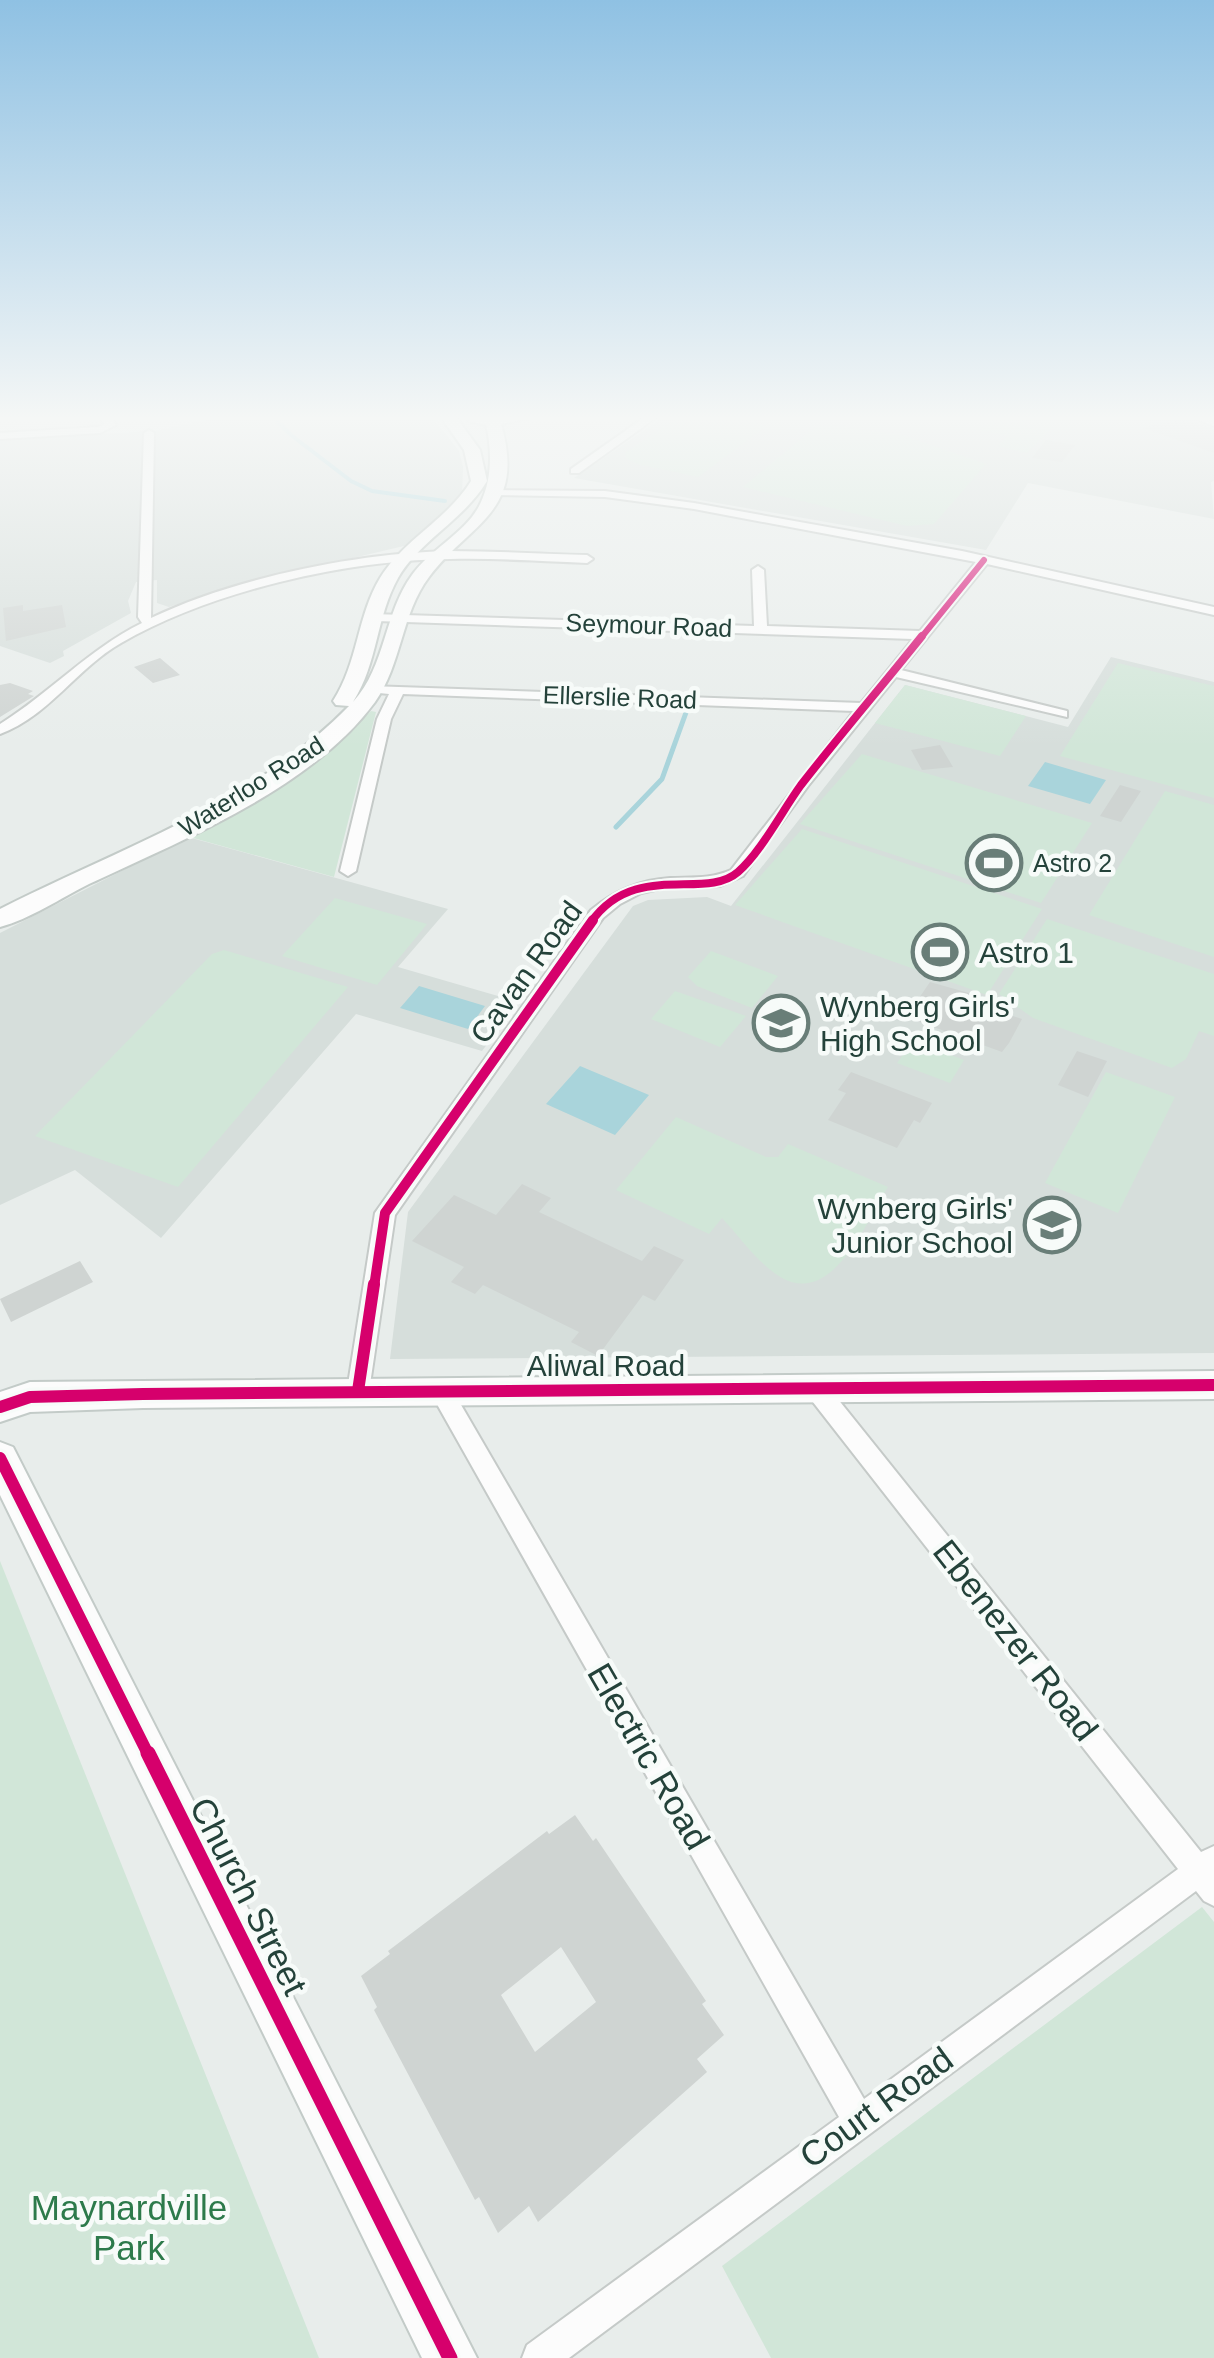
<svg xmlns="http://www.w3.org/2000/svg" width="1214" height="2358" font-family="Helvetica,sans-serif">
	<rect width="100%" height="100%" fill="#e8edeb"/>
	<path fill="#d6dedb" d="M220,417H432L459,451L463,467L462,494L444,516L408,545L234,586L169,607L157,603V580L136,582L128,601L131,613L63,651L64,656L50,663L0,646V439L155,431Z
		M664,417H1214V481L1211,482L1214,519L1028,483L986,550L574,478Z
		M1111,657L1214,682V1353L390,1359L408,1212L633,906L648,900L707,897L731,906L905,685L1068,727Z
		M188,837L448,909L398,967L519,1002L482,1051L356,1014L161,1238L75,1170L0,1205V933Z"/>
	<path fill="#d1e6d8" d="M678,417C701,417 750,408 764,428L698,477L637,464L626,458L625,453Z
		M994,417H1029L1021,426L1049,431L1027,453L998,446L1008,436L980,430Z
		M832,425L902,435L986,464L934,524L907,526L743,487L814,428Z
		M1118,663L1214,686V798L1060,756Z
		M905,685L1026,716L1000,756L875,723Z
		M371,711L376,712L334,877L186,836L324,754Z
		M862,754L1092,823L1041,903L800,824Z
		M1165,791L1214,805V957L1089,915Z
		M802,829L1042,909L987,995L735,905Z
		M335,898L427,924L377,985L282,956Z
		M1047,919L1214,974V1036L1199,1031L1186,1059L1172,1068L1033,1018L999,994Z
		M224,950L348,987L178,1187L35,1136L212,954Z
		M711,951L778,976L752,1008L697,986L688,977Z
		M675,991L746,1016L720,1047L651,1019Z
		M913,1041L964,1060L950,1083L897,1063Z
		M1106,1072L1175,1097L1118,1213L1045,1183Z
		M676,1117L766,1157H778L788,1144L888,1187C867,1221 833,1306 782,1278C759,1265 740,1237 722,1218L709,1234L616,1190Z
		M0,1561L319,2358H0Z
		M1202,1907L1214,1922V2358H771L722,2266Z"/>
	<path fill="#a9d4db" d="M1045,762L1106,780L1090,804L1028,786Z
		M419,986L485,1006L468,1029L400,1008Z
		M580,1066L649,1095L615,1135L546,1104Z"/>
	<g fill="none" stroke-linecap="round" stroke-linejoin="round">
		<path stroke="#a9d4db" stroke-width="4" d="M273,417L290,434
			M291,435L351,481L372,491L445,501"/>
		<path stroke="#a9d4db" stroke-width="5" d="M616,827L662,779L688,707"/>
	</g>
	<path fill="#cfd4d2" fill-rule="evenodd" d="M1181,418L1214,429V453L1143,428Z
		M1046,440L1075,445L1062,462L1032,458Z
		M23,605V611L62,605L66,627L6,641L3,608Z
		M160,658L180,675L153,683L134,667Z
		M10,683L33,691L28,694L34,696L0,717V685Z
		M940,745L953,767L922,770L911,750Z
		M1120,785L1141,791L1121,822L1100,816Z
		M930,982L983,997L978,1004L1022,1019L1009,1043L1002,1052L906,1017Z
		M1077,1051L1107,1061L1088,1097L1058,1085Z
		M851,1072L932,1103L920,1123L914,1120L897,1148L828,1120L846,1093L838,1090Z
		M522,1184L551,1198L539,1212L642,1261L654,1246L684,1260L655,1301L643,1295L598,1356L571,1342L579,1332L483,1285L475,1294L451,1282L464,1267L412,1241L454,1195L496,1215Z
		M80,1261L93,1282L11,1322L0,1299Z
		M575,1815L593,1841L596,1838L706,2001L702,2004L724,2035L697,2059L707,2072L538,2222L529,2206L498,2233L479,2197L475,2200L374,2010L377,2007L361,1976L390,1954L388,1951L547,1831L549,1834ZM561,1947L596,2002L535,2052L501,1995Z"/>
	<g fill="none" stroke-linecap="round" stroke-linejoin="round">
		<g stroke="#c5cac8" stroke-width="4">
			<path id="street" d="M99,417H110L116,425L100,433L0,439V433L98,427L105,424Z
				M645,417H657L579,473H571V469Z
				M1196,417L1214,419V426L1197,419Z
				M149,430L154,433L151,618C234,578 357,553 449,551C495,551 541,554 587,555L593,559L587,563C541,561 496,558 450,559C346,560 211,591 121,643C77,668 49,716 0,734V724C50,693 89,649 142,623L138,617L144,433Z
				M494,490L605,491L694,503L962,551L1214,607V615L987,564L901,670L1067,711V717L896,677L808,786L743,876L720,886L664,888L641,893L620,904L603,918L395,1215L369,1391L366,1398L358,1401L350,1398L347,1391L375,1213L591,910C614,891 639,880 670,878C691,877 711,879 731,870L854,711L403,694L391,719L356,871L348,876L340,871L377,719L389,694L369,692V686L861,703L913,639L376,621L370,617L372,614L754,626L752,570L758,566L764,570L767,626L920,631L976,562L694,509L605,497L490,495V491Z
				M445,1380L453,1383L457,1398L864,2099L1178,1869L809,1397L806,1390L809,1383L817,1380L825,1383L1201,1852L1214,1846V1906L1204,1901L1196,1891L569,2358H522L527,2345L839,2117L438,1406L434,1390L437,1383Z"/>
		</g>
		<g stroke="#c3cbc8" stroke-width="4">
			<path id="secondary" d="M441,417H456L480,450L487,481C464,520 420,540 398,578C376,617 378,663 353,702C386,666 384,613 412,575C431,548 468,532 481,502C492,479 492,449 486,425L468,421L472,417H535L501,424C527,513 470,522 429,577C401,614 402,664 375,702C311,789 184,839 89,884C61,898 30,919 0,927V909C119,848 254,804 349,706L336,705L333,701C358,663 357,616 380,578C404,539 447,520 471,481L464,450Z
				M1214,1371V1399L143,1408L30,1412L0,1422V1392L30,1382Z
				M0,1442L13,1447L477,2358H422L0,1495Z"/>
		</g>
		<use href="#street" fill="#fcfcfc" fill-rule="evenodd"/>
		<use href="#secondary" fill="#fcfcfc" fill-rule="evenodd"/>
		<g stroke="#f7fbf9" stroke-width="10">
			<path id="cycleway-far4" d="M920,639L984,560"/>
		</g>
		<g stroke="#f7fbf9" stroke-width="12">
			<path id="cycleway-far3" d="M591,922C635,860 705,901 738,872C761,852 782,811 801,785C840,735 882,686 922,636"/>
		</g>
		<g stroke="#f7fbf9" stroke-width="16">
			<path id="cycleway-far2" d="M374,1287L385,1213L593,920"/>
		</g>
		<g stroke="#f7fbf9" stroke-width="19">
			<path id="cycleway-far1" d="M358,1391L374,1284
				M0,1407L30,1397L143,1394L1214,1385
				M0,1458L149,1756"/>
		</g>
		<g stroke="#f7fbf9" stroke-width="21">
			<path id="cycleway" d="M148,1753L450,2358"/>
		</g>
		<use href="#cycleway-far4" stroke="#d6006c" stroke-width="6"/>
		<use href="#cycleway-far3" stroke="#d6006c" stroke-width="8"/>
		<use href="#cycleway-far2" stroke="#d6006c" stroke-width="10"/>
		<use href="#cycleway-far1" stroke="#d6006c" stroke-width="12"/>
		<use href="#cycleway" stroke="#d6006c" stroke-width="15"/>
	</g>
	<linearGradient id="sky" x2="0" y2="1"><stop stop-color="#8fc1e3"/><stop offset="0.56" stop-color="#f5f7f6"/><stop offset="1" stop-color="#f5f7f6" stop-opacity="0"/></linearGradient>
	<rect width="1214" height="747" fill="url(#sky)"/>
	<defs>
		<g id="stadium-ring" transform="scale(2.875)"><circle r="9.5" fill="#f7fbf9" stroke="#697e78" stroke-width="1.5"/><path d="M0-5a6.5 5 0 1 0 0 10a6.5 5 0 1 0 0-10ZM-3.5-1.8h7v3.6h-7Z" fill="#697e78"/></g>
		<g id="school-ring" transform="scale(2.875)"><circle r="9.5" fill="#f7fbf9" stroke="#697e78" stroke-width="1.5"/><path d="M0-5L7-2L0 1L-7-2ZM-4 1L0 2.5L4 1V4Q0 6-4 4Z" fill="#697e78"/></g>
	</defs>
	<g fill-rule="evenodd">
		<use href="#stadium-ring" x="994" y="863"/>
		<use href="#stadium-ring" x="940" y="952"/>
		<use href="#school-ring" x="781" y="1023"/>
		<use href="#school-ring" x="1052" y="1225"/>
	</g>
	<g text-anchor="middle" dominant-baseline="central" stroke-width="9" stroke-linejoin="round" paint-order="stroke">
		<g font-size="25" fill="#24423a" stroke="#f7fbf9">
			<text transform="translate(649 625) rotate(2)">Seymour Road</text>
			<text transform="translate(620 697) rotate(2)">Ellerslie Road</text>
			<text transform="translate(251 786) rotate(-32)">Waterloo Road</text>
		</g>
		<g font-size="25" fill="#24423a" stroke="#f7fbf9" text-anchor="start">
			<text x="1033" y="863">Astro 2</text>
		</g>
		<g font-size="30" fill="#24423a" stroke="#f7fbf9" text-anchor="start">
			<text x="979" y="952">Astro 1</text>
			<text x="820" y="1006">Wynberg Girls'<tspan x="820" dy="34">High School</tspan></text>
			<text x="1013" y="1208" text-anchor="end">Wynberg Girls'<tspan x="1013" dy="34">Junior School</tspan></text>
		</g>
		<g font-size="30" fill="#24423a" stroke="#f7fbf9">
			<text transform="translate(526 972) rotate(-54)">Cavan Road</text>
			<text x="606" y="1365">Aliwal Road</text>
		</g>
		<g font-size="35" fill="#24423a" stroke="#f7fbf9">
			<text transform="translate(1016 1640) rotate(52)">Ebenezer Road</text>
			<text transform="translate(649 1756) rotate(60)">Electric Road</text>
			<text transform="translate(249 1896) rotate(63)">Church Street</text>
			<text transform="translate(876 2107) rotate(-36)">Court Road</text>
		</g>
		<g font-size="35" fill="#2d7a4b" stroke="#f7fbf9">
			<text x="129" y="2207">Maynardville<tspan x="129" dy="40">Park</tspan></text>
		</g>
	</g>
</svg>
